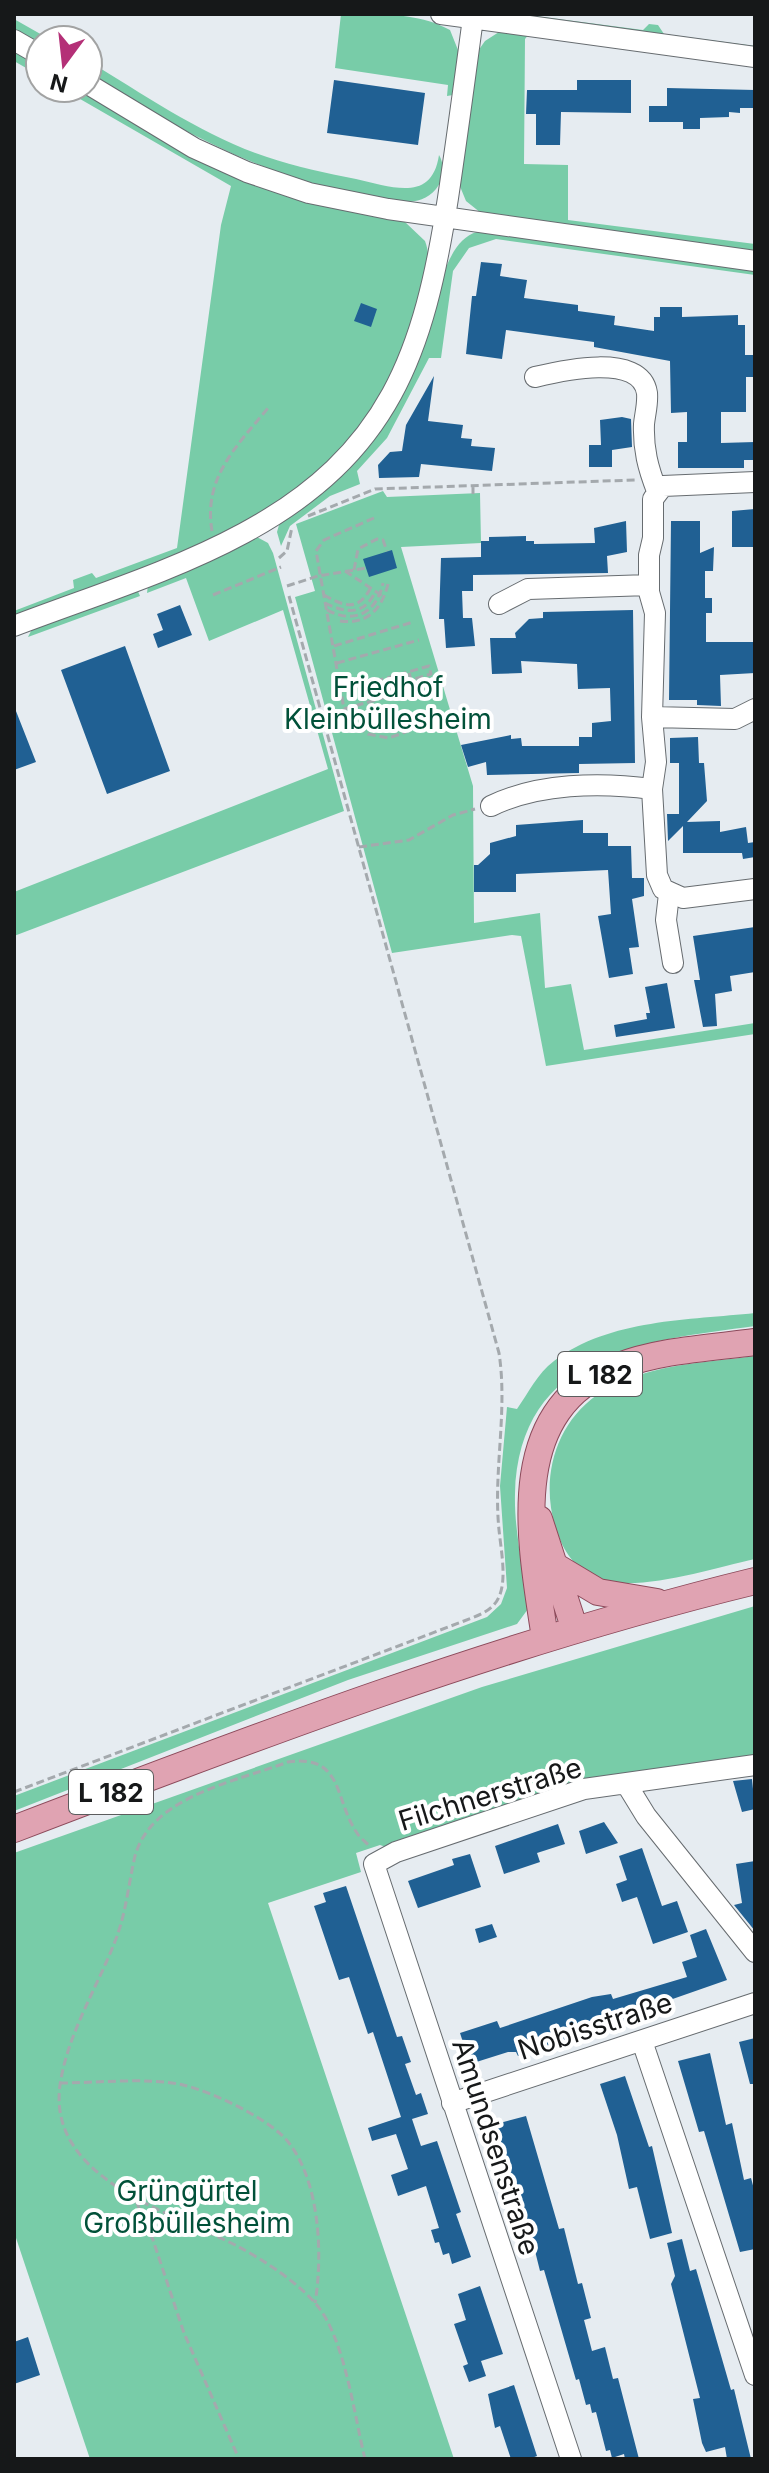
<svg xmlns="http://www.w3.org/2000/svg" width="769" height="2473" font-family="Inter,sans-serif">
	<rect width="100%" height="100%" fill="#e6ecf1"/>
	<path fill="#78cca8" d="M341,14C377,14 418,12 450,30L460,55L453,95L447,96L448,85L335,68Z
		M494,14H520L643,30L649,24L658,25L664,34L755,46V49Z
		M14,19L51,40H40V45L14,30Z
		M499,32L529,34L525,39L524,164L568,165V220L755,244V251L481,213L466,201L459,184L478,51L485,41Z
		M14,50L40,65V76L14,61Z
		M88,61C145,95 203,136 267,157C296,167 326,173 356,179C392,187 432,203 439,155C445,165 444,179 436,189C418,210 390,200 367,196C260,176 179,130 88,74Z
		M61,88H78L164,142L250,183L331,208L405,222L425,241C436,269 418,302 409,328C403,345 399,364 391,380C317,521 151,564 14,617V611L74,588L73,580L92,573L96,578L177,548L221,225L231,186Z
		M477,232L755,269V275L496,239L469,248L453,271L441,358H429L387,438L357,471L360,484L330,496L290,526L281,546L277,532L279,525C302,499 332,480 357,457C384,431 405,394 419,360C434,325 439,242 477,232Z
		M383,491L387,497L480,493L481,543L401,547L473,786L474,923L540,913L545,988L571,984L584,1050L755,1023V1034L546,1066L521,936L512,935L392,953L295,597L315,591L296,524Z
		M255,536L268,543L273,553L344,811L14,936V892L328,769L283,610L209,641L186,578L147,593L148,585Z
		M137,589L140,596L28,637L32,629Z
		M755,1313V1326C645,1341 519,1351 515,1494C514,1531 524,1571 528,1609L517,1624L348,1680L14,1811V1796L487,1617L501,1604L507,1588L500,1486L507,1407L517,1409C529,1392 537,1374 554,1361C609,1319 690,1320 755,1313Z
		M755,1356V1559C713,1568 647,1590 605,1581C584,1576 570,1561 561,1542C538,1491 550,1428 597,1395C642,1364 703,1363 755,1356Z
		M755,1606V1760L614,1782L386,1847L380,1845L356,1853L361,1872L268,1903L454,2459H90L14,2232V1853L482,1687Z"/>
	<path fill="#206093" d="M334,80L425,93L418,145L327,133Z
		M577,80H631V113L561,112L560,145H536V114H526L527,90H577Z
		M667,88L755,90V108H740V113L729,112V117L700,118V129H683V122H649V106H667Z
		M481,262L502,264L500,276L527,280L524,298L578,305V311L615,316L614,325L654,331V317H660V307H682V317L738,315V325H745V355H753V377H746V412H721V443L755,442V460H744V468H678V442H687V412L671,413L670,361L594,347V342L506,330L502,359L466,354L472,296H476Z
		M361,303L377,309L371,327L354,321Z
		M434,376L428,421L463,425L461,438L472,439L471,446L495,448L492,471L421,464L419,477L379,478L378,465L390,452L402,451L406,425Z
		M622,417L631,419L632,447L612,450V467H589V445H601L600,420Z
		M755,509V547H732V511Z
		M626,521L627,552L607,556L608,573L473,575V591H462L463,618H472L475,646L446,648L444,619H439L441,558L481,557V541H489V537L526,536V541H534V544L595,543L594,528Z
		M671,521H700V553L714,547L713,571H705V598H712V613H706V642H755V673L720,675L721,706L697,705V700H669Z
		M392,550L397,568L369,577L363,559Z
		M180,605L192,635L158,648L153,634L163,630L157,614Z
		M633,610L635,763L579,764V773L487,775L486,762L468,767L461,745L511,735V739L521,738L522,746H579V737H592V723L611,721L610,688L578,689L577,664L521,661L522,673L492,674L490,638H516L515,633L529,619L543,618V612Z
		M125,646L170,771L107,794L61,670Z
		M14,706L36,762L14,770Z
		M698,737L699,763H704L707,801L687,822L720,821V832L746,827L748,843L755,842V857L743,859L742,853H683V826L668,841L667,814H679V763H670V738Z
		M583,820V833H608V846H631L632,878H644V896L632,899L639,947L629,948L633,974L609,978L598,916L611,914L608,870L516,874V892H474V865H478L490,854V843L516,836V825Z
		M755,927V972L730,976L732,991L715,994L717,1026L703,1027L694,980H700L693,936Z
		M667,983L675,1028L616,1037L614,1025L647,1019L646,1013H650L645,987Z
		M752,1779L755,1809L742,1812L733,1781Z
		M604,1822L618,1843L586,1854L579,1831Z
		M558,1824L565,1844L537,1853L540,1862L504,1874L495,1846Z
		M642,1848L662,1906L677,1901L688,1932L653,1944L637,1897L622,1902L616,1884L627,1880L619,1856Z
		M470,1854L481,1887L418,1908L408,1881L454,1865L452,1859Z
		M755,1861V1931L734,1905L742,1903L736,1864Z
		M346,1886L397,2037L402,2036L411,2062L405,2064L416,2095L421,2093L428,2114L412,2119L421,2146L437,2141L461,2212L456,2214L471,2257L452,2264L449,2253L443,2255L439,2242L435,2243L431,2230L439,2228L426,2186L398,2196L391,2175L408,2169L396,2134L372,2141L368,2128L401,2117L373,2032L368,2034L349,1977L339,1980L314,1906L326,1902L323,1893Z
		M492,1924L497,1937L479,1943L475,1929Z
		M706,1929L727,1980L644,2009L646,2014L518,2056L516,2052H508L470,2064L460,2033L497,2021L500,2028L592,1997L611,1994L613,1999L687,1977L682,1962L697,1957L690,1935Z
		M755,2038V2084H750L739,2042Z
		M710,2053L726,2125L732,2123L744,2180L751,2178L755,2193V2249L740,2252L704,2131L699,2132L678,2061Z
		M625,2076L649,2147L652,2146L672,2233L650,2239L637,2187L629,2189L617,2135L600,2084Z
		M526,2116L559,2229L564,2228L578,2284L582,2283L591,2318L584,2320L592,2351L605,2347L613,2379L618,2378L639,2459H625L624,2454L612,2458L610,2450L606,2451L596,2412L592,2413L590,2404L586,2405L579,2379L576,2380L544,2270L540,2271L526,2215L522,2216L496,2124Z
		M682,2239L690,2271L696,2269L731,2390L734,2389L751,2459H727L725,2447L706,2452L702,2443L693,2399L700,2398L671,2284L675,2276L667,2243Z
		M480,2286L503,2354L481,2361L486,2376L469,2382L463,2366L468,2364L454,2324L466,2320L458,2294Z
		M28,2337L40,2375L14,2384V2342Z
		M514,2385L537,2456L529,2459H511L500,2426L495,2428L488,2394Z"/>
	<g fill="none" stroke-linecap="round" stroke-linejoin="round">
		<g stroke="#676c70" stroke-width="22">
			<path id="minor" d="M441,14L755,57
				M14,40L40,55
				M88,84L194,148L247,172L309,193L388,209L755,261
				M535,377C560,371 641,352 647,393C648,404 645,414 644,424C643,449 648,468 657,491
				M755,482L663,486L653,499V538L649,555V592L655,613L652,717L656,762L652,789L657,875L663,889L683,898L755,889
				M499,604L528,589L649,585
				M14,626C90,597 172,572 244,533C390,454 424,353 448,198C457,138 465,78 473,18
				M652,717L735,719L755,709
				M491,806C538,783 600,782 652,789
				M669,894L666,920L673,963
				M627,1785L646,1816L755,1952
				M642,2041L755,2375
				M452,2103L755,2003
				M571,2459L374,1864L396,1852L584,1789L755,1765"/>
		</g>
		<g stroke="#8c4a5b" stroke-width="28">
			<path id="major" d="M539,1519L575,1630
				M558,1568L598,1592L657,1602
				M545,1638C531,1545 503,1411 616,1367C660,1350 709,1348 755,1342
				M14,1829C257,1736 501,1643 755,1581"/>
		</g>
		<path stroke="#a4a9ad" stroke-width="3" stroke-dasharray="8 4" stroke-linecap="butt" d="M473,486V495
			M308,516L375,489L635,480
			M374,518L324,540L316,551L344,709L351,722L368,734L389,738L414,729L439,713
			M212,531C203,478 236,447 268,408
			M279,558L287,551L292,527
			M354,570L358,549L377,539L383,540L387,551
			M345,571L384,597
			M287,586L318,576L366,568
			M213,595L281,567
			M324,595C343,606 358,612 370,589
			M325,603C345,613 364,616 375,592
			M327,610C355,625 377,612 383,583
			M340,621C367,625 382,609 388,584
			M334,646L413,622
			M337,663L419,640
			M341,691L429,666L431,674L411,680L409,672
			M344,709L432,684
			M359,847L409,840L453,815L475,809
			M14,1792L464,1621C477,1616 493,1611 499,1597C507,1579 501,1550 499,1530C493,1471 508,1412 499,1353L289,596
			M60,2083C97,2083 148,2077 183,2085C211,2091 272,2120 289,2143C320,2183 323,2256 315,2303
			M136,2201L153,2240L184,2333L239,2459
			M365,2459C354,2415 345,2338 316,2304C297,2282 265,2261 239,2247C174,2213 47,2180 60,2085C67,2036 96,1989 114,1944C126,1915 128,1886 135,1856C151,1796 238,1781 288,1762C344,1754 334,1800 357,1833C360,1838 366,1842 370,1847"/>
		<use href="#minor" stroke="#fff" stroke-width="20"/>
		<use href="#major" stroke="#e0a3b2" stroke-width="26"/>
	</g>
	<g text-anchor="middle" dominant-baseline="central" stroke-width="8" stroke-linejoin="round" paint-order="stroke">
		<g fill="#fff" stroke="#5c5d5e" stroke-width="2">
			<rect x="558" y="1352" width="84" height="44" rx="6"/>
			<rect x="69" y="1770" width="84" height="44" rx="6"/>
		</g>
		<g font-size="26" font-weight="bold" fill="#161819">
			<text x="600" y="1374">L 182</text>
			<text x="111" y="1792">L 182</text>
		</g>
		<g font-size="28" fill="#015139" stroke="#fff">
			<text x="388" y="687">Friedhof<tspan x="388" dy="32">Kleinbüllesheim</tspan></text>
			<text x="187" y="2191">Grüngürtel<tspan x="187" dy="32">Großbüllesheim</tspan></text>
		</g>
		<g font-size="28" fill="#161819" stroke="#fff">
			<text transform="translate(490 1794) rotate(-17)">Filchnerstraße</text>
			<text transform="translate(595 2026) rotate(-18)">Nobisstraße</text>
			<text transform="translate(496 2147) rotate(72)">Amundsenstraße</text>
		</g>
	</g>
	<rect width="769" height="2473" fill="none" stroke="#161819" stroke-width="32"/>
	<g transform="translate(64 64) rotate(195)"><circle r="38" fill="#ffffff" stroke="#a2a3a3" stroke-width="2"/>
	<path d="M0-6L14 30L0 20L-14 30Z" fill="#b43077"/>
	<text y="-12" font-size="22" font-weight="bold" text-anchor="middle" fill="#161819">N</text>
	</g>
</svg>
